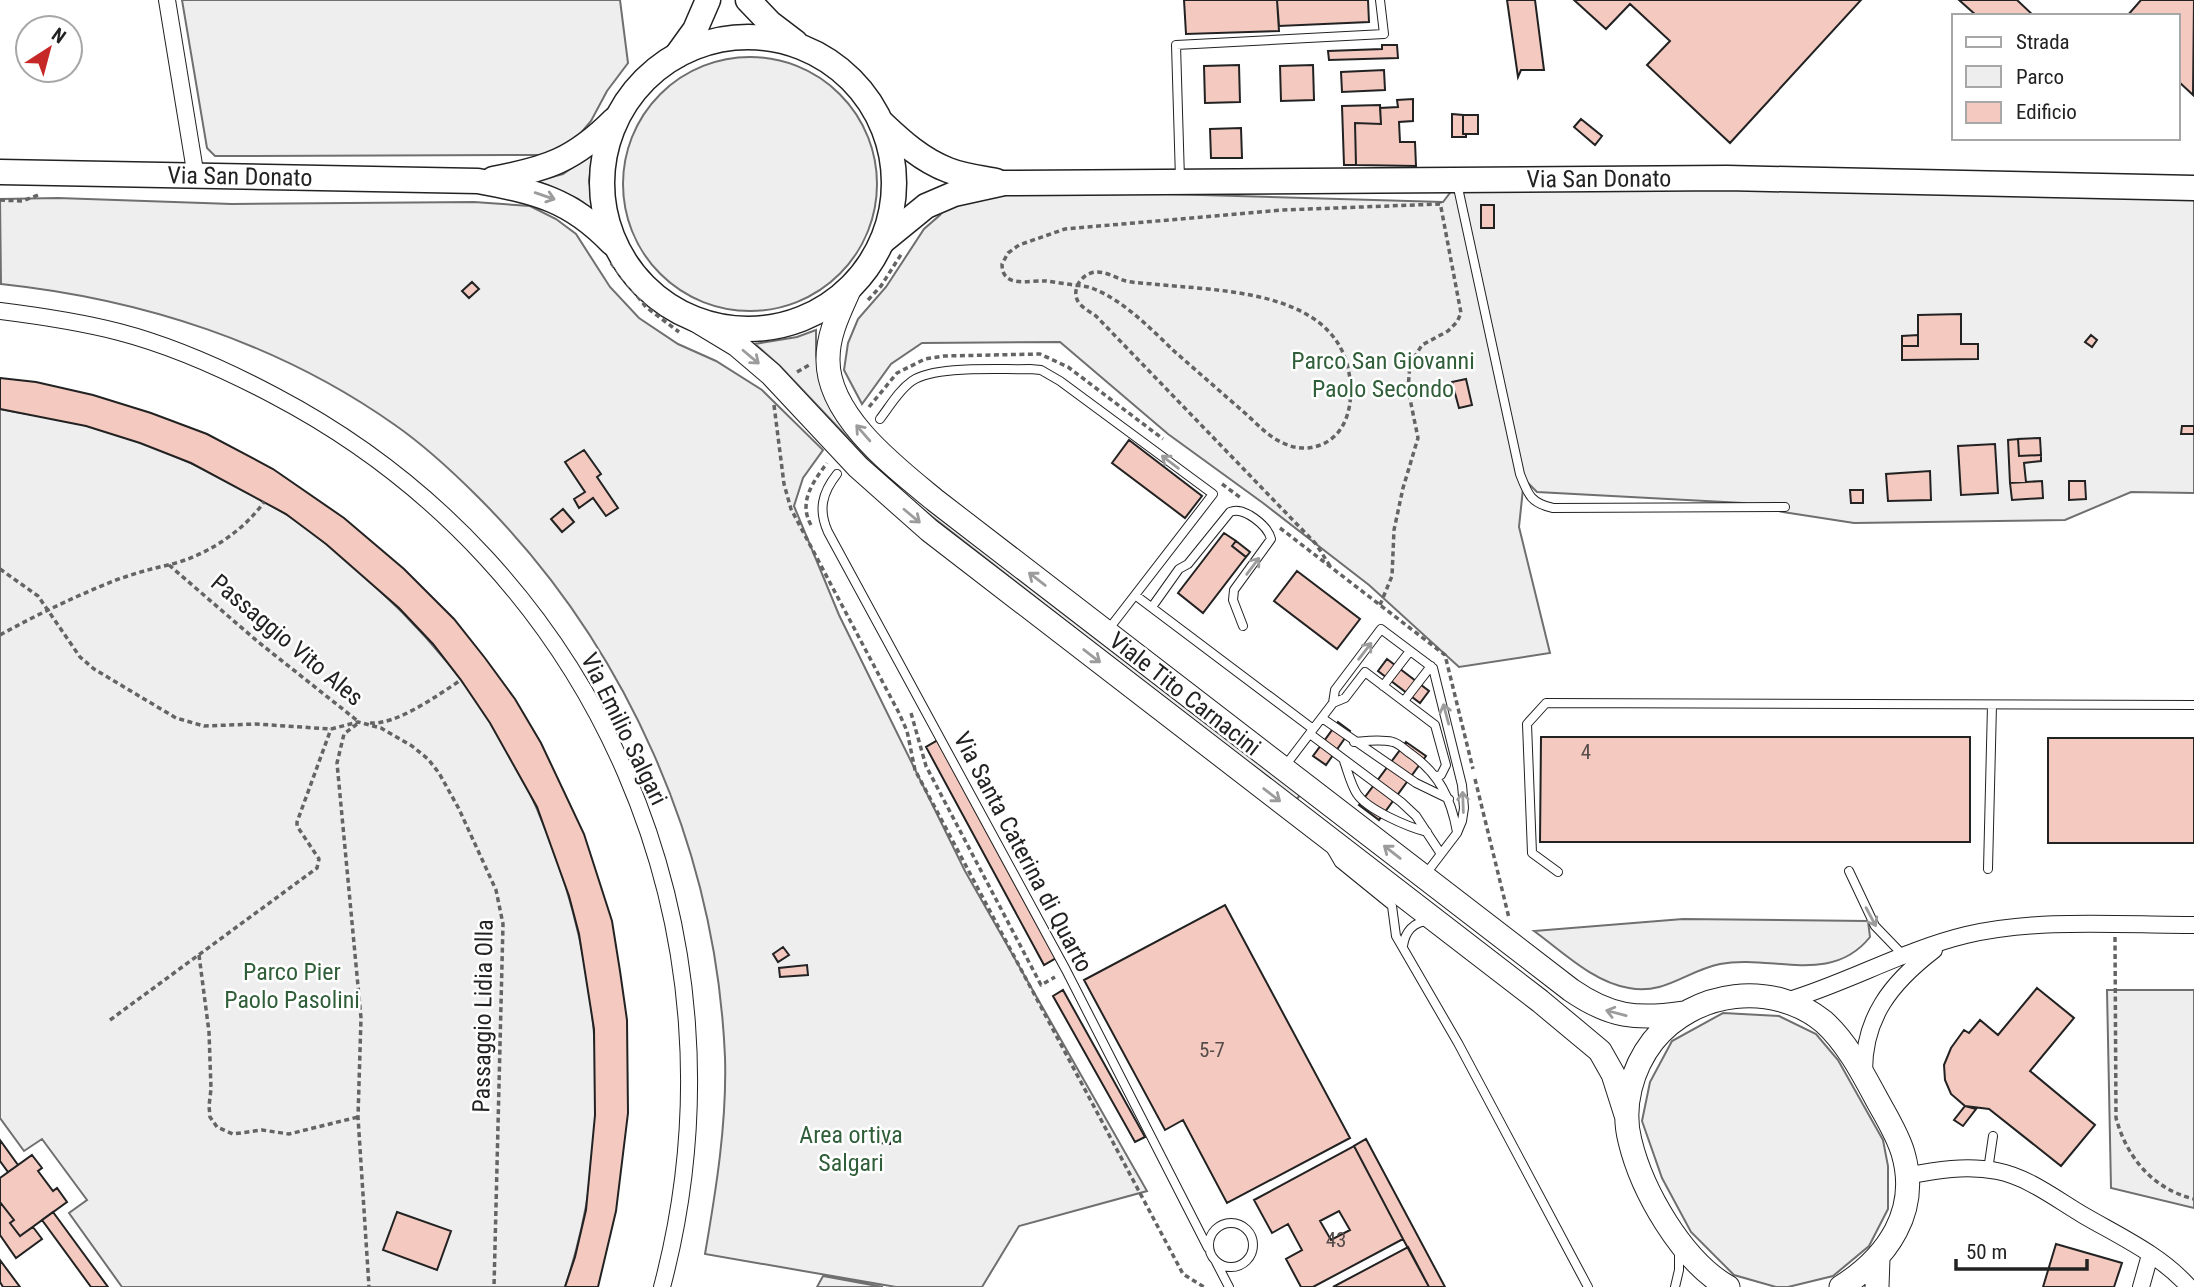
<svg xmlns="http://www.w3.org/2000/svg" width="2194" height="1287" font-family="'Roboto Condensed',sans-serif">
	<rect width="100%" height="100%" fill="#fff"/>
	<path fill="#eee" stroke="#6f6f6f" stroke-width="2" d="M182,0H620L628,63L607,91L591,121L575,140L545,155L215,156L207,148Z
		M623 184a127 127 0 1 1 254 0a127 127 0 1 1-254 0Z
		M593,153L589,181L595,211L578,199L537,181L563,174Z
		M1834,176H2194V493L2131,492L2065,520L1854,523L1783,512L1743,503L1537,492L1524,479L1519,527L1550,653L1459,667L1369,585L1263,503L1168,434L1060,342L922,343L891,364L862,404L844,370L848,343L858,319L886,287L924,229L940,215L944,208L968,198L1062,191L1443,202L1456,185Z
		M58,198L232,204L474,202L530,206L556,219L576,234L610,287L639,318L678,344L716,361L762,390L823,450L803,478L794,506L839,615L965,871L1147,1191L1019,1226L982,1287H896L705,1254C716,1190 727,1123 725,1057C716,848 626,644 477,496C452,471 425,446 395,425C279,343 142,299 1,284L0,199Z
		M816,330V355L821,383L848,428L1301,794L1296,800L926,512L885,477L780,366L755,344L797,337Z
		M0,409C29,415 59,418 88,426C157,445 223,475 284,513C317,534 348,561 377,588C443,649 502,725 537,809C602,958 617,1132 565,1287H122L69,1213L87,1200L42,1139L24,1151L0,1118Z
		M1683,919L1868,921L1870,937C1831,986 1771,954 1720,964C1686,971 1665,995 1629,988C1593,982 1563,952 1534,931Z
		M2107,990H2194V1208L2111,1188Z
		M1723,1013L1779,1016L1816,1034L1838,1060L1883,1140L1888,1166V1209L1869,1246L1833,1276L1788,1287H1776L1734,1275L1691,1232L1662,1178L1642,1121L1650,1082L1672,1041Z
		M823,1276L883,1287H817Z"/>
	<path fill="#f3c9c0" stroke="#222" stroke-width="2" fill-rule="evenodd" d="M1184,0H1277L1279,31L1186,34Z
		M1277,0H1368L1369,22L1279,26Z
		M1507,0H1535L1544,70H1521L1518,77Z
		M1574,0H1861L1730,143L1647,65L1670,41L1630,4L1606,29Z
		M1959,0H2017L2034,16H1977Z
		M2141,0H2194L2193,95L2178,81V16H2127Z
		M1382,45H1397L1398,58L1329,60L1328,51L1382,49Z
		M1239,65L1240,102L1205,103L1204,66Z
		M1313,65L1314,100L1281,101L1280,66Z
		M1384,70L1385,90L1342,92L1341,72Z
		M1413,99V121L1399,122L1400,142H1415L1416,166L1356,165L1355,123L1381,124L1380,108L1398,107L1397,100Z
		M1380,105L1381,124L1355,123L1356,165H1344L1342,106Z
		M1452,114L1463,115V134H1466V137H1452Z
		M1463,115H1478V134H1463Z
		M1581,119L1602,136L1595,145L1574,127Z
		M1241,128L1242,158H1211L1210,129Z
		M1481,205H1494V228H1481Z
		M472,282L479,289L469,298L462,291Z
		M1961,314V344H1978V359L1902,360V346H1918V315Z
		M1918,335V346H1902V336Z
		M2091,335L2097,340L2092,347L2085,342Z
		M0,378L36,382L93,395L151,413L207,434L273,469L344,518L404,569L454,619L485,658L515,699L541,743L584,834L612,921L620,971L627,1020L628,1113L616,1211L598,1287H565L575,1257L586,1210L595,1115L594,1029L579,934L569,896L537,807L490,723L461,680L433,644L399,608L326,544L286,514L191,463L140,443L86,426L0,409Z
		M1466,379L1472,405L1459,408L1452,382Z
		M2182,426H2194V434H2181Z
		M2040,438L2041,455L2019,456L2018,439Z
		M2018,439L2019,456L2041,455V461L2024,463L2026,482L2010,483L2008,440Z
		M1129,440L1202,496L1185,518L1112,463Z
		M1995,444L1998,493L1961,495L1958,446Z
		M584,450L601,474L597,477L618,508L606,516L593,498L579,508L574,499L585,492L565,462Z
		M1930,471L1931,500L1888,501L1886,474Z
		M2042,481L2043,498L2012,500L2010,483Z
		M2069,481H2085L2086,499L2069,500Z
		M1850,490H1863V503H1851Z
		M563,509L574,522L562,532L551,519Z
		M1224,533L1236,541L1232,546L1246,557L1203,613L1178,593Z
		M1236,541L1250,552L1246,557L1232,546Z
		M1297,571L1360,619L1337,649L1274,601Z
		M1387,659L1429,691L1420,703L1378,671Z
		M1338,722L1350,731L1326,765L1313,756Z
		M1541,737H1970V842H1540Z
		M2048,738H2194V843H2048Z
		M938,740L1056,958L1044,965L926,747Z
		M1406,742L1426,756L1379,820L1359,805Z
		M1225,905L1350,1138L1227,1203L1183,1120L1165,1130L1084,980Z
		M783,947L789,955L778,962L773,954Z
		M807,965L808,975L780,977L779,968Z
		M2037,988L2074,1018L2030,1071L2095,1125L2061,1166L1989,1109L1965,1106L1951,1094L1945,1080L1944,1065L1951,1048L1964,1030L1969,1033L1980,1020L1998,1035Z
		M1063,990L1145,1137L1135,1142L1053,996Z
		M1965,1106L1976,1109L1963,1126L1954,1120Z
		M881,1130L891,1131L890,1144L880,1143Z
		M1366,1139L1445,1287H1429L1403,1239L1354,1146Z
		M0,1140L18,1165L8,1172L0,1161Z
		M1354,1146L1403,1239L1313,1287H1301L1286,1259L1302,1250L1288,1224L1272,1233L1254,1200ZM1339,1211L1350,1230L1331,1240L1320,1221Z
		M32,1155L42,1168L38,1171L53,1191L57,1188L67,1202L20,1236L10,1223L14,1220L0,1202V1178Z
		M0,1202L14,1220L10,1223L20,1236L33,1227L42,1239L16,1258L0,1235Z
		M53,1212L108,1287H91L42,1220Z
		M397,1212L451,1231L437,1270L383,1250Z
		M2056,1244L2122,1263L2114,1287H2043Z
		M1408,1247L1429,1287H1333Z
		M0,1260L20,1287H3L0,1282Z"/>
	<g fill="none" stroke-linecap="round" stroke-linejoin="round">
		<g stroke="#222" stroke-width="10">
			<path id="lane" d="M1180,179L1176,45L1384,34L1380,0
				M1457,183L1520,474C1528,494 1530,503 1553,508L1785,507
				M880,419C890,406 899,390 912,381C935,365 1000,370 1030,369L1041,370L1060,381L1213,494L1108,630
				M837,474C822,493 818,510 828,532L1066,970L1208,1248
				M1135,595L1313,729
				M1152,607L1179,569L1188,564L1230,512C1244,506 1268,526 1271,539L1234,590L1233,600L1243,626
				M1383,686L1410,651
				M1404,701L1431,666
				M1333,703L1345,698L1365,672L1435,725L1446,765L1441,775L1436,776
				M1322,718L1416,783L1449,799
				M1310,734L1401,802L1416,816L1441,854
				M1354,742C1367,741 1380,739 1393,742C1400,744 1405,750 1411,754C1439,774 1451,798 1457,832
				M1344,761C1348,772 1351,785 1357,794C1368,810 1408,827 1427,832
				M1285,766L1333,703L1335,690L1381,629L1433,668L1462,785L1464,808L1462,821L1457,833L1425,875
				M1332,851L1339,863L1392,906L1396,936L1458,1043L1588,1287
				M1988,869L1992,705
				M1849,871L1875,926L1903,955
				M1558,872L1532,853L1527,724L1546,703L2194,705
				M1403,946C1405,932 1413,922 1428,921
				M1988,1170L1993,1136
				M1209 1245a22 22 0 1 1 44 0a22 22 0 1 1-44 0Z
				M1216,1262L1229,1287
				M1675,1287L1679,1270V1249"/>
		</g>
		<g stroke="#222" stroke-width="18">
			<path id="street" d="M167,0L196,177
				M0,311C40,316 80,322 119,332C173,346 226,370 275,396C600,567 756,933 662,1287
				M1786,1001C1847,983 1904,950 1966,935C2039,918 2119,925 2194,925
				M1864,1074C1863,1018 1891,983 1934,950
				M1906,1176C1936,1170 1967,1165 1997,1171C2028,1177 2056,1199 2083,1215C2119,1236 2161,1255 2189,1287
				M2141,1287L2150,1255"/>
		</g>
		<g stroke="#222" stroke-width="25">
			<path id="secondary" d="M850,288C840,311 828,333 828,359C827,416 896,468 936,501L1571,990C1610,1017 1637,1020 1683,1013
				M694,319L737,345L771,374L858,467L929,530L1540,1001L1600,1051L1613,1074L1627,1118
				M1728,1287C1682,1261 1642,1191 1630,1141C1621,1107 1632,1068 1653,1041C1694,990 1773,980 1824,1022C1846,1042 1861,1070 1875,1096C1885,1115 1897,1133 1903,1153C1920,1211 1888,1257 1841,1287
				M1877,1287L1878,1258"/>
		</g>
		<g stroke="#222" stroke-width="27">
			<g id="primary">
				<path d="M748,0L770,23L795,42"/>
				<circle cx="748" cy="183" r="146"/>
				<path d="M677,55L695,30L708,0"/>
				<path d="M882,123C902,142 922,160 948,170C963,176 981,178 996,181"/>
				<path id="s1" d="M0,172L478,181C536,192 570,199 612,243"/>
				<path d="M493,179C547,169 574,160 614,120"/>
				<path id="s2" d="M883,241L926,206L954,194L1004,183L1727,178L2194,188"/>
			</g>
		</g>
		<path stroke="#646464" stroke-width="3.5" stroke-dasharray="5 3.5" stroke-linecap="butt" d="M0,200L22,201L41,194
			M611,263L646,307L679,332
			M868,300L881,286L902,253
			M797,372L811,364
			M774,405L784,484L791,509L899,713L907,731L915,770L1183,1274L1204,1287
			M869,407L897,373L925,359L944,356L1040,354L1068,367L1163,439
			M1222,484L1241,498
			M811,525C798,502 813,482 827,463
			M1280,528L1445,655L1473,769
			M169,565L257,641L359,722
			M1330,566L1316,544L1096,316C1090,312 1083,308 1079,303C1071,292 1079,277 1091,273C1103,269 1115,278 1126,281C1135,283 1144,283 1153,284C1217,291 1330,289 1348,368C1352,385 1352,405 1345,421C1335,445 1307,455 1283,443C1269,437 1258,425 1246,414C1222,393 1198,372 1174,351C1151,329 1124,301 1094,289C1088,286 1081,286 1074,285C1065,284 1055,282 1046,281C1029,280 1002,289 1002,264L1008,253L1019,245L1065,229L1283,210L1440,204
			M0,569L38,596L80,657L94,669L176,718L204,726L255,724L331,729L358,722L381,728L412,746L428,759L439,773L459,809L496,890L503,924L494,1287
			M1380,605L1392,576L1394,530L1403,488L1418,438L1408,389L1410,364L1422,345L1448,331L1457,322L1461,313L1440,202
			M0,635C38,614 76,596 116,580C133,574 150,569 168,565C204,557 243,532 264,502
			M911,713L926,766L1041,985L1055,977
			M370,723C397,725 438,695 461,680
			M357,724L344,734L337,763L361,1018L358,1117L369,1287
			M1475,779L1509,918
			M2115,937L2116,1118C2127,1158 2153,1189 2194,1199
			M199,955L209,1032L211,1089L209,1106L210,1117L217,1127L233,1134L262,1130L289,1134L358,1117
			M110,1020L317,868L319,859L297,826V822L331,729"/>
		<use href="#lane" stroke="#fff" stroke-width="8"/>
		<use href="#street" stroke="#fff" stroke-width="16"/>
		<use href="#secondary" stroke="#fff" stroke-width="23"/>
		<use href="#primary" stroke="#fff" stroke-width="24"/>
	</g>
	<defs><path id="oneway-shaft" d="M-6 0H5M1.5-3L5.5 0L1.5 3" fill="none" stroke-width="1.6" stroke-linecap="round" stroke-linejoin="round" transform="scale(1.75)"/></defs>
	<g stroke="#9c9c9c">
		<use href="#oneway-shaft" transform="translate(545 196) rotate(19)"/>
		<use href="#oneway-shaft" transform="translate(751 357) rotate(40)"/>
		<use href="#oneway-shaft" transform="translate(863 433) rotate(-131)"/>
		<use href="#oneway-shaft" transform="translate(1170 462) rotate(-143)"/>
		<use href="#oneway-shaft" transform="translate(912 516) rotate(40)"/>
		<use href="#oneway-shaft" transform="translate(1253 566) rotate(-53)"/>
		<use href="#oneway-shaft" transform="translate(1037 579) rotate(-142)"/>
		<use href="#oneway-shaft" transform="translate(1365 651) rotate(-52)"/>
		<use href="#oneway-shaft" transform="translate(1092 656) rotate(38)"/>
		<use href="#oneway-shaft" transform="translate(1446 714) rotate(-105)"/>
		<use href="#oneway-shaft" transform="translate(1272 795) rotate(38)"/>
		<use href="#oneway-shaft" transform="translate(1463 802) rotate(-92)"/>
		<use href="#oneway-shaft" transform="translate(1392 852) rotate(-142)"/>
		<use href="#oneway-shaft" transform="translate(1871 917) rotate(62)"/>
		<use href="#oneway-shaft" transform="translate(1616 1013) rotate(-165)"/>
	</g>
	<g text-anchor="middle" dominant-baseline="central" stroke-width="5" stroke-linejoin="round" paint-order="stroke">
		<g font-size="21" fill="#564c4a">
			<text x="1586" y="752">4</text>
			<text x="1212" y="1050">5-7</text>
			<text x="1336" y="1240">43</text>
		</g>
		<g font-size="24" fill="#222" stroke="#fff">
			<text stroke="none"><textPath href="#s1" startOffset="240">Via San Donato</textPath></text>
			<text stroke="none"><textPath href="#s2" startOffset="732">Via San Donato</textPath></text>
			<text transform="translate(287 640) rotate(40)">Passaggio Vito Ales</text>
			<text transform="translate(1185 694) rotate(38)">Viale Tito Carnacini</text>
			<text transform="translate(624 729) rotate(64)">Via Emilio Salgari</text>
			<text transform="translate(1023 852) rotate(62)">Via Santa Caterina di Quarto</text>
			<text transform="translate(483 1016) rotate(-89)">Passaggio Lidia Olla</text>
		</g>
		<g font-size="24" fill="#2f5e38" stroke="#fff">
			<text x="1383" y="361">Parco San Giovanni<tspan x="1383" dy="28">Paolo Secondo</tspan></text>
			<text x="292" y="972">Parco Pier<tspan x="292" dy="28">Paolo Pasolini</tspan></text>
			<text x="851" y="1135">Area ortiva<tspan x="851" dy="28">Salgari</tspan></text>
		</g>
	</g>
	<rect x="1952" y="14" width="228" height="126" fill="#ffffff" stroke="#a7a7a7" stroke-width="2"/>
	<rect x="1966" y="37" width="35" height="10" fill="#ffffff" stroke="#a7a7a7" stroke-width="2"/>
	<text x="2016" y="49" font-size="21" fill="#222222">Strada</text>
	<rect x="1966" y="66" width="35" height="21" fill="#eeeeee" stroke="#a7a7a7" stroke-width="2"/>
	<text x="2016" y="84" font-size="21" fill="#222222">Parco</text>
	<rect x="1966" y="102" width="35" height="21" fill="#f3c9c0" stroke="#a7a7a7" stroke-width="2"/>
	<text x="2016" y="119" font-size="21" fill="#222222">Edificio</text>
	<g transform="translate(49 49) rotate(36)"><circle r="33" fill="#ffffff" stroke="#a7a7a7" stroke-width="2"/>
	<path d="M0-5L12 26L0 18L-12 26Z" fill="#c62828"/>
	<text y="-10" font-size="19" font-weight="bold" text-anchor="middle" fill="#222222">N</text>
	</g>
	<path d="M1956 1259v10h131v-10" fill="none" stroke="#222222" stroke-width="3.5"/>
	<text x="1966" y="1259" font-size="21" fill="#222222" stroke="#ffffff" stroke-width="5" paint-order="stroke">50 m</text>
</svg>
